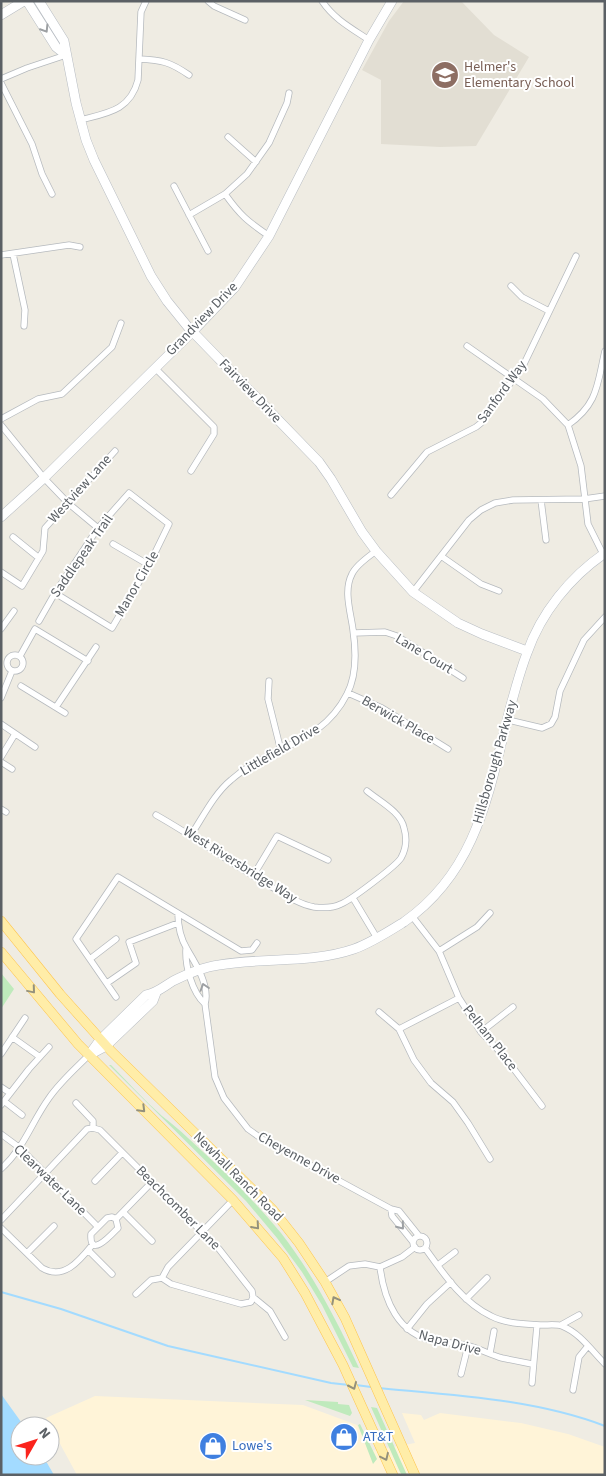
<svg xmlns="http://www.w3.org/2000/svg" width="606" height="1476" font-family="'Source Sans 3',sans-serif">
	<rect width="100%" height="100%" fill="#efece3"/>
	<path fill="#fff4d8" d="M95,1396L303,1405L357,1425L370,1451L415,1443L402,1413L421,1415L424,1420L440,1413L521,1423L568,1434L605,1447V1475H77L46,1418Z"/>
	<path fill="#e2ded3" d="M404,1H461L494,35L529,57L476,146L440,147L381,144V80L362,70L389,21Z"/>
	<path fill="#bfeabc" d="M1,973L14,989L1,1009Z
		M109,1065H111C128,1082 144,1100 162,1116C171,1123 180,1130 188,1138C221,1168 253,1199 281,1233C313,1274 337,1321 359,1368L353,1367L322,1305L302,1272L277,1238L246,1201Z
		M305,1400L338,1402V1404L349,1405L352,1413L350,1416Z
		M371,1407L377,1408L407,1475H402L400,1472Z
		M360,1424L377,1459L373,1464L358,1425Z"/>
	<path fill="#a3dbff" d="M1,1394L24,1426H20V1456H43L54,1475H1Z"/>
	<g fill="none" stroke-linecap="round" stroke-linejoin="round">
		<path stroke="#a3dbff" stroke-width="2" d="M1,1292L61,1309L168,1346L331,1383L349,1385
			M356,1385L371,1387
			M378,1388C452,1395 535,1399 605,1426"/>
		<g stroke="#b6babe" stroke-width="7">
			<path id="street" d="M208,1L214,6L245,20
				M322,1C334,19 351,28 369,40
				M139,59C162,60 170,62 189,75
				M1,79L27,68L66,55
				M1,83L32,144L42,174L52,194
				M80,120C107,113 130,111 138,80L141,12L146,1
				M228,137L256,162
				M174,186L208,251
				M225,194C240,215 247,221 269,236
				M189,215L225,194L247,174L269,143L287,103L289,93
				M13,254L25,310L24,326
				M1,255L69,245L80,247
				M511,286L522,297L549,311
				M467,346L543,399L568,425L581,466L588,524L603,554
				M155,368L214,427V434L191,471
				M1,419L38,399L62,394L112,347L121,323
				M1,425L44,478L68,503L98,528
				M568,425C598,404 597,385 605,351
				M391,495L427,452L476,427L481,423L523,366L576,256
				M541,500L546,540
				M13,537L39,558
				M113,544L149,565
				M441,556L481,584L499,591
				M1,572L22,586L43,551L45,528L115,451
				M413,592L469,520L481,510L495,503L513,500L584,499L605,496
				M39,621L55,593L98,528L129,493L169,524L149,565L112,628L55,593
				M1,629L14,611
				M354,633L385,632L397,636L463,678
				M7 663a8 8 0 1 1 16 0a8 8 0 1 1-16 0Z
				M20,656L35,629L88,661
				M269,681L268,699L281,751
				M21,686L65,713
				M348,693L382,708L448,749
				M1,698L12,671
				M56,707L96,647
				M508,720L542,728L551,724L555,717L560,691L584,640L605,617
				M1,724L35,747
				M1,757L15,734
				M1,762L12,769
				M1,809L6,812
				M156,815C195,837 231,863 270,886C284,894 298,904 314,907C322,908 333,908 341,904C351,900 396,866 401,858C406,849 407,838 404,828C401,812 379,801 367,791
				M191,835C203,817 214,794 231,780C270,745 321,746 347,694C357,675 356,650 353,630C351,613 343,591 352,574C356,565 368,557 376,551
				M253,876L277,836L328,860
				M353,898L377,938
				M178,914C178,925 181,939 187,949C196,964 210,986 205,1004L215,1077L224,1098L248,1129L262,1139L391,1209L399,1211L419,1236
				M412,916L439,951L459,998L481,1032L504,1056L542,1106
				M186,949C185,966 192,992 205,1004
				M439,951L477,927L490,913
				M90,959L116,939
				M107,983L136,963L129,942L178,923
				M116,997L76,939L118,877L241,951L252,950L257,943
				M379,1012L399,1029L414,1060L431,1083L453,1102L468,1123L490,1159
				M399,1029L459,998
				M481,1032L513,1007
				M12,1037L40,1057
				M1,1054L25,1018
				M1,1087L10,1093
				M4,1101L22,1115
				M76,1103L93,1121V1128
				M1,1105L29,1069L49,1047
				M93,1128L100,1130L219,1249L252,1291L253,1297
				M1,1134L20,1148L98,1227
				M1,1169C25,1147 31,1123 49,1098C60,1082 75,1069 89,1055
				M95,1181L122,1153
				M391,1209L392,1216L413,1242
				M123,1212L152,1241
				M112,1217L116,1219L118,1228C112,1234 89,1260 91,1234L107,1218Z
				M116,1219L152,1182
				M1,1220L87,1129L93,1128
				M1,1228L42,1268C64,1281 80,1260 93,1244
				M413 1243a7 7 0 1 1 14 0a7 7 0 1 1-14 0Z
				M425,1248C443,1273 462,1302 491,1316C506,1324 526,1324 543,1325C549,1325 557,1324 562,1326C580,1333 592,1351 605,1364
				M88,1250L112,1274
				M27,1253L54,1226
				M438,1265L455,1252
				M380,1267C384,1300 398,1335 435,1341C446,1343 458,1343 469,1346C480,1349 491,1355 502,1358C512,1360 522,1362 532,1364
				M162,1278L168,1267L233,1200
				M162,1278L171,1284L241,1304L251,1302L253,1297
				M325,1282L349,1266L365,1264L380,1267L402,1257L415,1247
				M136,1294L151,1280L162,1278
				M253,1297L270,1311L285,1337
				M466,1299L487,1278
				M561,1325L579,1315
				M407,1329L427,1304L451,1282
				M490,1353L494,1331
				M461,1374L468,1346
				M532,1383L537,1325
				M573,1390L579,1357L588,1346"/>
		</g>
		<g stroke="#b8bdc3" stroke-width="10">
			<path id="secondary" d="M27,1L56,47L66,55
				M39,1L64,41L76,103L86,140L94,160L151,276L167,301L188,327L319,462L331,479L362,532L376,551L413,592L458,623L482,634L527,651
				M1,15L24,1
				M1,517L44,478L197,327L235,287L269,236L369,40L392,1
				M91,1054L106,1046L153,1001L156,993
				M89,1055L100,1040L146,995C157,993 163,987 173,981C187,974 203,967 219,965C264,957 310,964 354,949C371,943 388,932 404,922C496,858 491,748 527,653C541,613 570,577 605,553"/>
		</g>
		<g stroke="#ffc54c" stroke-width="10">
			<path id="primary" d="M1,921L60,994L111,1051L251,1188L273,1210L299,1243L325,1282L345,1318L415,1475
				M1,952L78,1044L233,1200L283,1258L305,1293L343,1365L393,1475"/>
		</g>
		<use href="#street" stroke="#fff" stroke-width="5.5"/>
		<use href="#secondary" stroke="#fff" stroke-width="9"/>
		<use href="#primary" stroke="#ffeda8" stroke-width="9"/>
	</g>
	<defs><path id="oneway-chevron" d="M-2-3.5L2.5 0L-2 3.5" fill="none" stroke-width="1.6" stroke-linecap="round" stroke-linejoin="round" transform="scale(1.25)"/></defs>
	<g stroke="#9da0a3">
		<use href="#oneway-chevron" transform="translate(45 29) rotate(58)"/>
		<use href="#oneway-chevron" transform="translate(204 987) rotate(-108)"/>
		<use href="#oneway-chevron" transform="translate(401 1226) rotate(51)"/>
	</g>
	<g stroke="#94917c">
		<use href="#oneway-chevron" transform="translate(32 990) rotate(50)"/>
		<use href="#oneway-chevron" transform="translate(142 1109) rotate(45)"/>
		<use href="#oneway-chevron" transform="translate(256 1226) rotate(49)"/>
		<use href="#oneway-chevron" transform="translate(335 1300) rotate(-118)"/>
		<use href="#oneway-chevron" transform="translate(353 1386) rotate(66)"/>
		<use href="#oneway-chevron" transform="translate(385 1457) rotate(65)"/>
	</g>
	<defs>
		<g id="school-disc" transform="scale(1.4375)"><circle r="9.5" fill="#8d6e63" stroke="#fff"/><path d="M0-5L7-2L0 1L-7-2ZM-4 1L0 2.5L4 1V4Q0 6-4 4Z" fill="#fff"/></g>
		<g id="shop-disc" transform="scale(1.4375)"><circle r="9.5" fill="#3f7fe0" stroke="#fff"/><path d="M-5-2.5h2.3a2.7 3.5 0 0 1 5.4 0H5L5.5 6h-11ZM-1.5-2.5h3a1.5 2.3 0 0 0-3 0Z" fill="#fff"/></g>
	</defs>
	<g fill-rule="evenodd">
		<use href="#school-disc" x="445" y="75"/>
		<use href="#shop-disc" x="344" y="1437"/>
		<use href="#shop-disc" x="213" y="1446"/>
	</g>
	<g text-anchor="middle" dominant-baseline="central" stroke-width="4" stroke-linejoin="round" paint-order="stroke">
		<g font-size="14" fill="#785e54" stroke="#fff" text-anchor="start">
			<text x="464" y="67">Helmer's<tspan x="464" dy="16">Elementary School</tspan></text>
		</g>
		<g font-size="14" fill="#5b6065" stroke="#fff">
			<text transform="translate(202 319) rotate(-46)">Grandview Drive</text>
			<text transform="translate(250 391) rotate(46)">Fairview Drive</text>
			<text transform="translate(502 392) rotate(-54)">Sanford Way</text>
			<text transform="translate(80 489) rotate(-48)">Westview Lane</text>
			<text transform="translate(82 556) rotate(-55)">Saddlepeak Trail</text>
			<text transform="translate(137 584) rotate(-60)">Manor Circle</text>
			<text transform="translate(424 654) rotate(31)">Lane Court</text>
			<text transform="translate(398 720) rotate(30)">Berwick Place</text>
			<text transform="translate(280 750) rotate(-30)">Littlefield Drive</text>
			<text transform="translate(495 762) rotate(-74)">Hillsborough Parkway</text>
			<text transform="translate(240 865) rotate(32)">West Riversbridge Way</text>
			<text transform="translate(490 1038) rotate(52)">Pelham Place</text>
			<text transform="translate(299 1158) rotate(29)">Cheyenne Drive</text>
			<text transform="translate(238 1177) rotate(45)">Newhall Ranch Road</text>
			<text transform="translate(50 1180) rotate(44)">Clearwater Lane</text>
			<text transform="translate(178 1208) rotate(45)">Beachcomber Lane</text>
			<text transform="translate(450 1343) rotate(15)">Napa Drive</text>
		</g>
		<g font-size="14" fill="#366cbe" stroke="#fff" text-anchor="start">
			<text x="363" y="1437">AT&amp;T</text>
			<text x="232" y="1446">Lowe's</text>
		</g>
	</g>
	<rect width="606" height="1476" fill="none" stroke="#5b6065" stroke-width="5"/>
	<g transform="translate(35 1441) rotate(51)"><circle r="24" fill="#ffffff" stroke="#bdbfc1"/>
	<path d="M0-4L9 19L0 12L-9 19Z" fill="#fb241d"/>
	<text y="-8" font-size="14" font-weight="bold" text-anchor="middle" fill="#5b6065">N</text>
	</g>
</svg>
